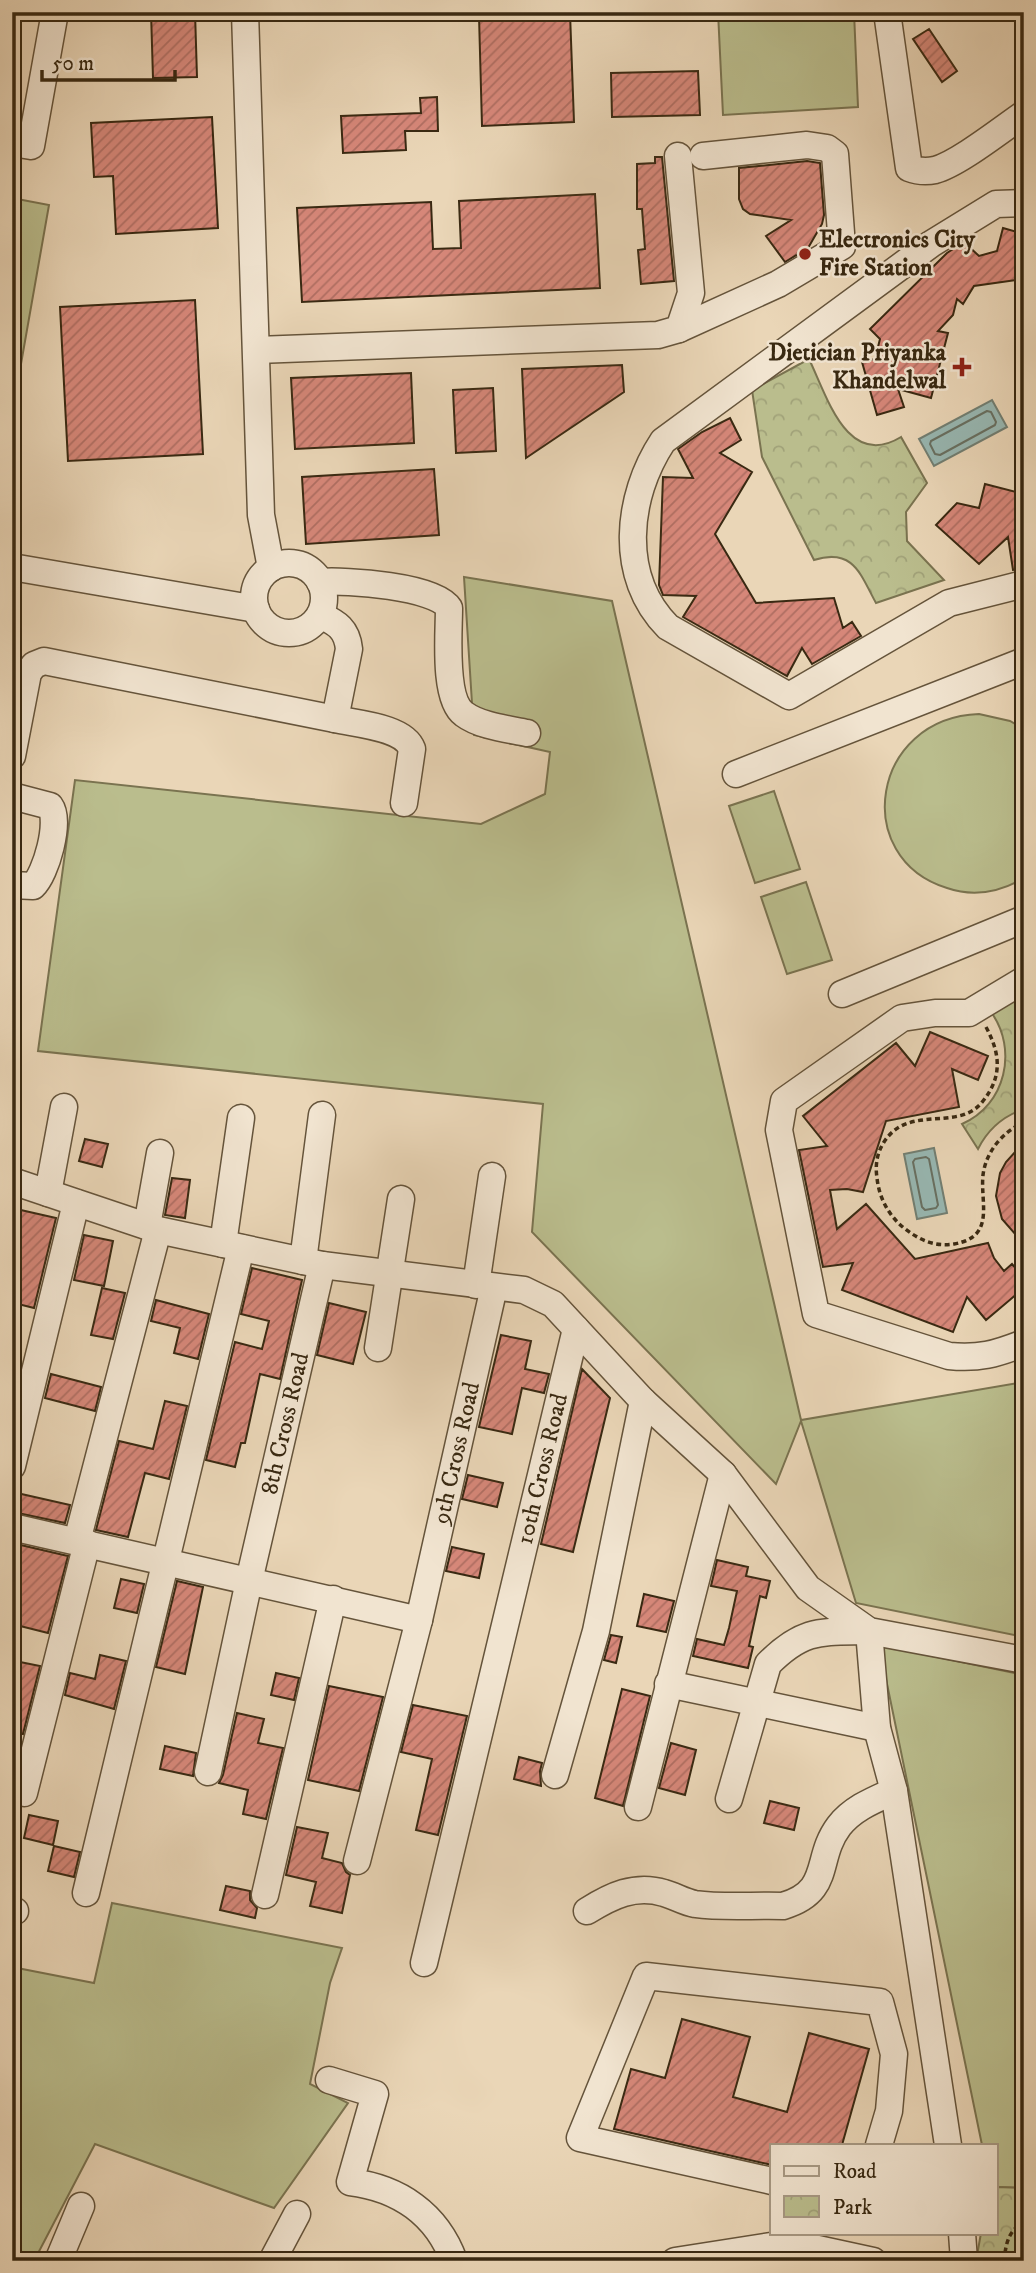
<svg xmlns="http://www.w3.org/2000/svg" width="1036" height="2273" font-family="'IM FELL DW Pica',serif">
	<defs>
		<pattern id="park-crowns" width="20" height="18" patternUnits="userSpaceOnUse" patternTransform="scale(1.75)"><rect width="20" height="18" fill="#babd8d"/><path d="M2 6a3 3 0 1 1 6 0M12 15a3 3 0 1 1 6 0" fill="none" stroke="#a1a279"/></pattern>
		<pattern id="building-hatch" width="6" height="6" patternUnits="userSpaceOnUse" patternTransform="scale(1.75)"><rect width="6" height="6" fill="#d68779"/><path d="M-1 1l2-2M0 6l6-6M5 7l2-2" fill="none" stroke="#af6e62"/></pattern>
	</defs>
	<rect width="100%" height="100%" fill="#ead6b7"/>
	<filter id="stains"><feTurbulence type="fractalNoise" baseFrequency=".00286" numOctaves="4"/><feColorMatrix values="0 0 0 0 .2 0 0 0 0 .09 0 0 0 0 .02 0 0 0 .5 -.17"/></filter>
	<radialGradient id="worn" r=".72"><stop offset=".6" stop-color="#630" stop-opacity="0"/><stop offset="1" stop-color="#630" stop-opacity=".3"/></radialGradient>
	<path fill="#babd8d" stroke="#7a7350" stroke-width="2" d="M718,12H854L858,107L723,115Z
		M12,198L49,205L12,415Z
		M464,577L612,601L801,1420L1024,1382V1637L856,1603L801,1421L776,1484L532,1232L543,1104L38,1051L75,780L481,824L545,794L550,752L474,735Z
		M979,714L1010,721L1024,729V878C1000,892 973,897 947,888C850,858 871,718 979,714Z
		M774,791L800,869L755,883L729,806Z
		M806,882L832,960L787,974L761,897Z
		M879,1645L1024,1675V2188L996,2187V2145H982Z
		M112,1903L342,1948L330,1983L310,2084L348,2103L274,2208L95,2144L34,2261H12V1967L94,1983Z"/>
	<path fill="url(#park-crowns)" stroke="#7a7350" stroke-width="2" d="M809,359C827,396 847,470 901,437L927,483L906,512L907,541L944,580L876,603C860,574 854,548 814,560L762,457L752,390Z
		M1022,993L1024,1109C1003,1116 988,1129 978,1149L962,1124C1006,1105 1018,1049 991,1012Z
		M996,2187L1024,2188V2261H976L981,2233H996Z"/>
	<path fill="#98b8b3" stroke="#727f73" stroke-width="2" d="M992,400L1007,427L934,466L919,439Z
		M934,1148L947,1213L917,1219L904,1154Z"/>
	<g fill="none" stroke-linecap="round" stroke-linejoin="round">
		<path stroke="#687062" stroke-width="2" d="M987,411L991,412L996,422L995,425L940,455L935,454L930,444L931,441Z
			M926,1157L929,1159L938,1205L936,1208L925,1210L922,1207L913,1162L915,1159Z"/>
	</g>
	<path fill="url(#building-hatch)" stroke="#392912" stroke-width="2" d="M151,12H195L197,77L153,78Z
		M570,13L574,122L482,126L479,16Z
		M929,29L957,71L942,82L913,39Z
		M698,71L700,115L612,117L611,73Z
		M437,97L438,131H405L406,150L343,153L341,116L421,113L420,98Z
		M212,117L218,228L116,234L113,176L94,177L91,123Z
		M655,157H662L674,281L641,284L638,250L645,249L642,209H637V164L655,163Z
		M807,161L820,163L824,215L822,224L808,248L785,262L766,236L791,220L750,214L743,209L739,199V168Z
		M595,194L600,288L302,302L297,208L431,202L433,249L461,248L459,201Z
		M1003,228L1024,234V279L974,286L963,304L957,299L953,315L938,331L948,333L931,398L898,389L904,407L877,415L862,362L875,359L880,339L870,329L947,253L964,242L979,256L997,251Z
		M195,300L203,454L68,461L60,307Z
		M622,365L624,392L526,458L522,369Z
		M411,373L414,443L295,449L291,378Z
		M493,388L496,451L456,453L453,390Z
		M730,418L741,440L720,453L752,472L715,534L756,603L834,598L843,628L852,622L861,636L812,664L802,648L787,676L683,617L696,596L663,595L659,585L663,477L693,478L678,449L702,432Z
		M434,469L439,535L306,544L302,477Z
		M985,484L1024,494V569L1013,570L1008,537L979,564L936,525L957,503L979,508Z
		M930,1032L988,1056L978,1080L952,1069L959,1107L886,1121L863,1192L847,1189L830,1190L837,1229L866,1204L915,1259L988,1243L994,1258L1004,1271L1012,1264L1024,1278V1288L986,1320L967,1297L953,1332L842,1290L853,1263L823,1267L799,1150L827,1146L803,1116L896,1043L915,1066Z
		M85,1139L108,1144L102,1167L79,1161Z
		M1024,1142V1244L1002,1219L996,1196L1000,1173L1006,1162Z
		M172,1178L190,1180L185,1218L165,1215Z
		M12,1208L56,1218L34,1308L14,1303Z
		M84,1235L113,1241L104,1286L74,1280Z
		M252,1268L302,1280L280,1379L260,1374L245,1443H241L235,1467L206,1460L235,1342L262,1349L269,1321L241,1314Z
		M102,1288L125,1293L113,1339L91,1335Z
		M156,1300L209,1314L198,1359L174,1353L180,1328L151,1321Z
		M329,1303L366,1312L353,1364L317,1355Z
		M501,1335L531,1341L525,1369L549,1374L544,1393L522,1388L512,1434L479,1427Z
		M582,1369L610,1398L573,1552L541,1544Z
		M51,1374L101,1387L95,1411L45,1398Z
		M165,1401L187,1406L169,1479L145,1473L128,1537L96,1530L119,1441L153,1449Z
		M468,1475L503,1483L497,1507L462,1499Z
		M17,1493L70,1505L65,1523L13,1512Z
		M12,1543L68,1556L48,1633L12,1624Z
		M452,1547L484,1554L479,1578L446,1571Z
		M717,1560L748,1567L746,1576L770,1581L766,1598L760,1596L749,1646L753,1647L748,1668L693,1656L697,1639L724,1645L729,1628L737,1591L711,1586Z
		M121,1579L144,1584L137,1613L114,1608Z
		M177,1581L203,1587L185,1674L156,1667Z
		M644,1594L674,1601L666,1632L637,1626Z
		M611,1635L622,1637L616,1663L604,1660Z
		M100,1655L126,1661L114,1709L65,1695L70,1673L95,1679Z
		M15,1661L40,1666L23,1734L12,1732V1674Z
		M276,1673L299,1678L294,1700L271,1695Z
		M329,1686L383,1697L359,1791L308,1780Z
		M622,1689L650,1696L623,1806L595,1798Z
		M413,1705L467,1716L438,1835L416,1830L432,1759L401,1752Z
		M237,1713L264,1719L258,1743L283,1748L266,1819L243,1814L248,1790L219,1783L223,1775Z
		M671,1743L696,1750L685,1795L659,1788Z
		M165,1746L196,1753L193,1776L160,1769Z
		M519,1757L542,1763L540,1771L541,1786L514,1779Z
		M770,1801L799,1808L794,1830L764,1823Z
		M29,1815L58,1821L53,1845L24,1838Z
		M297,1827L328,1833L322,1858L342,1863L346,1872L350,1875L342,1913L310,1906L316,1882L286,1875Z
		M54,1846L80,1852L74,1877L48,1871Z
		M226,1886L250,1891V1900L257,1908L255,1918L220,1910Z
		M682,2019L750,2037L733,2097L787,2112L809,2033L869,2049L842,2145H772V2165L614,2129L631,2069L665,2078Z"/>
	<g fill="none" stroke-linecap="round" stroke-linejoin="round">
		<g stroke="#65543b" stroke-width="29">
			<g id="minor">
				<path d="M245,12L261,515L271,568"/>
				<path d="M887,12L909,168C917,171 926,172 935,170C958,164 1002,129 1024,114"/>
				<path d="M12,143L31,146L55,12"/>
				<path d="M1024,203L996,204L931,244L663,441C626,497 618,577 668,627L789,696L949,603L1024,584"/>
				<path d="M679,329L778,284L842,246L835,154L827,148L807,145L703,156"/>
				<path d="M257,350L658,335L679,329L691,293L678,156"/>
				<circle cx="289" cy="598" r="35"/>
				<path d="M12,567L256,609"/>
				<path d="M320,582C346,580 436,586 449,608C449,633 443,699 464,714C480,726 508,729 527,733"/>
				<path d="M335,719C357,724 404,727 412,749L404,803"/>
				<path d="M12,756L28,673L34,665L44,661L335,719L349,649C347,629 337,623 320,615"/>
				<path d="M736,774L1024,661"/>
				<path d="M12,796L50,806C61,821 46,874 33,886L12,885"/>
				<path d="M1024,980L969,1013H935L902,1018L784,1101L779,1130L816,1314L949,1356C979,1359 996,1354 1024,1343"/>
				<path d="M842,994L1024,919"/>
				<path d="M12,1181L158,1230L322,1265L524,1290L553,1304L643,1401L723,1474L808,1588L869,1631L1024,1660"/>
				<path d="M48,1193L64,1107"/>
				<path d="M147,1226L160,1153"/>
				<path d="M223,1244L241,1118"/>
				<path d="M303,1261L322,1115"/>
				<path d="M476,1285L492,1176"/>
				<path d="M378,1348L401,1199"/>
				<path d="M12,1466L76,1203"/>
				<path d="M12,1527L419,1620"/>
				<path d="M77,1541L158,1230"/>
				<path d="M668,1684L877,1728"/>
				<path id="s1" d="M208,1772L249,1581L322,1265"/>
				<path d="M555,1775L596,1631L643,1401"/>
				<path d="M24,1793L87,1543"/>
				<path d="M729,1799L768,1664C804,1628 821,1632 869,1631L877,1728L894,1791L948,2145"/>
				<path d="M638,1807L723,1474"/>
				<path id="s2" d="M357,1861L419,1620L494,1287"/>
				<path d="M86,1893L241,1248"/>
				<path d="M265,1895L333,1599"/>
				<path d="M12,1911H15"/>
				<path d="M587,1911C611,1896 635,1884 664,1893C675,1896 684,1902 695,1904C723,1908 754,1905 783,1906C833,1891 814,1859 839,1826C853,1808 874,1800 894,1791"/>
				<path id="s3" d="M424,1963L576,1329"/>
				<path d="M329,2080L375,2094L350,2182C399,2188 437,2214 454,2261"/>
				<path d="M772,2181L580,2138L646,1976L880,2002L894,2054L889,2111L879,2145"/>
				<path d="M962,2233L964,2261"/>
				<path d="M58,2261L81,2206"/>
				<path d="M272,2261L297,2214"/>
				<path d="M675,2261L790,2243L873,2261"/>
			</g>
		</g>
		<path stroke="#392912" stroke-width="3.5" stroke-dasharray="5 3.5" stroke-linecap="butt" d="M986,1027C1000,1053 1003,1076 983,1101C959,1133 909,1103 884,1142C877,1153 875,1165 877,1178C879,1198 889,1216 904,1228C919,1240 935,1247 954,1244C996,1237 980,1203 983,1175C986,1151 1003,1132 1024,1122
			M1004,2261C1006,2243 1008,2231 1024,2222"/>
		<use href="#minor" stroke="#f1e4d0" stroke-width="26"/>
	</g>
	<g fill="#8f2418" stroke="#f1e4d0" stroke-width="2.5">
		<circle cx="805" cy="254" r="7"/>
		<path d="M958.5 356.5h7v7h7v7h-7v7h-7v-7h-7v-7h7z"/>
	</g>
	<g text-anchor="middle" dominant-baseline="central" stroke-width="5" stroke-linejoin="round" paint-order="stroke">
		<g font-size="24" font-weight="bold" fill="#392912" stroke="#f1e4d0" text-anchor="start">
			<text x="819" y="240">Electronics City<tspan x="819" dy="28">Fire Station</tspan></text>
			<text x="946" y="353" text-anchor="end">Dietician Priyanka<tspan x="946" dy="28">Khandelwal</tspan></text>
		</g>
		<g font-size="24" fill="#392912" stroke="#f1e4d0">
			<text stroke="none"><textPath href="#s1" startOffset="357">8th Cross Road</textPath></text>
			<text stroke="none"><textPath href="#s2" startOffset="420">9th Cross Road</textPath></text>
			<text stroke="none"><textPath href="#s3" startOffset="508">10th Cross Road</textPath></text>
		</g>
	</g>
	<rect width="1036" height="2273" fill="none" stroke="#ead6b7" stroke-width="42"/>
	<rect x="14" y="14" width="1008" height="2245" fill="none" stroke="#392912" stroke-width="3.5"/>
	<rect x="21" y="21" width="994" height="2231" fill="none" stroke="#392912" stroke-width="2"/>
	<rect x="770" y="2144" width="228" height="91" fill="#f1e4d0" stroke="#a79984" stroke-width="2"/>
	<rect x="784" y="2166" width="35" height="10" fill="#f1e4d0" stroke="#a79984" stroke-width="2"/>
	<text x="833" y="2178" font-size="21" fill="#392912">Road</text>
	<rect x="784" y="2196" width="35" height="21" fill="url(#park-crowns)" stroke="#a79984" stroke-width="2"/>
	<text x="833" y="2214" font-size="21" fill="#392912">Park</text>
	<path d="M42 70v10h133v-10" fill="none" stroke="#392912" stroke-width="3.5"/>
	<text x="52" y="70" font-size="21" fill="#392912" stroke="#f1e4d0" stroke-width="5" paint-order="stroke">50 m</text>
	<rect width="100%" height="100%" filter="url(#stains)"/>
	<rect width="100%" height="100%" fill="url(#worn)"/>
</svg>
